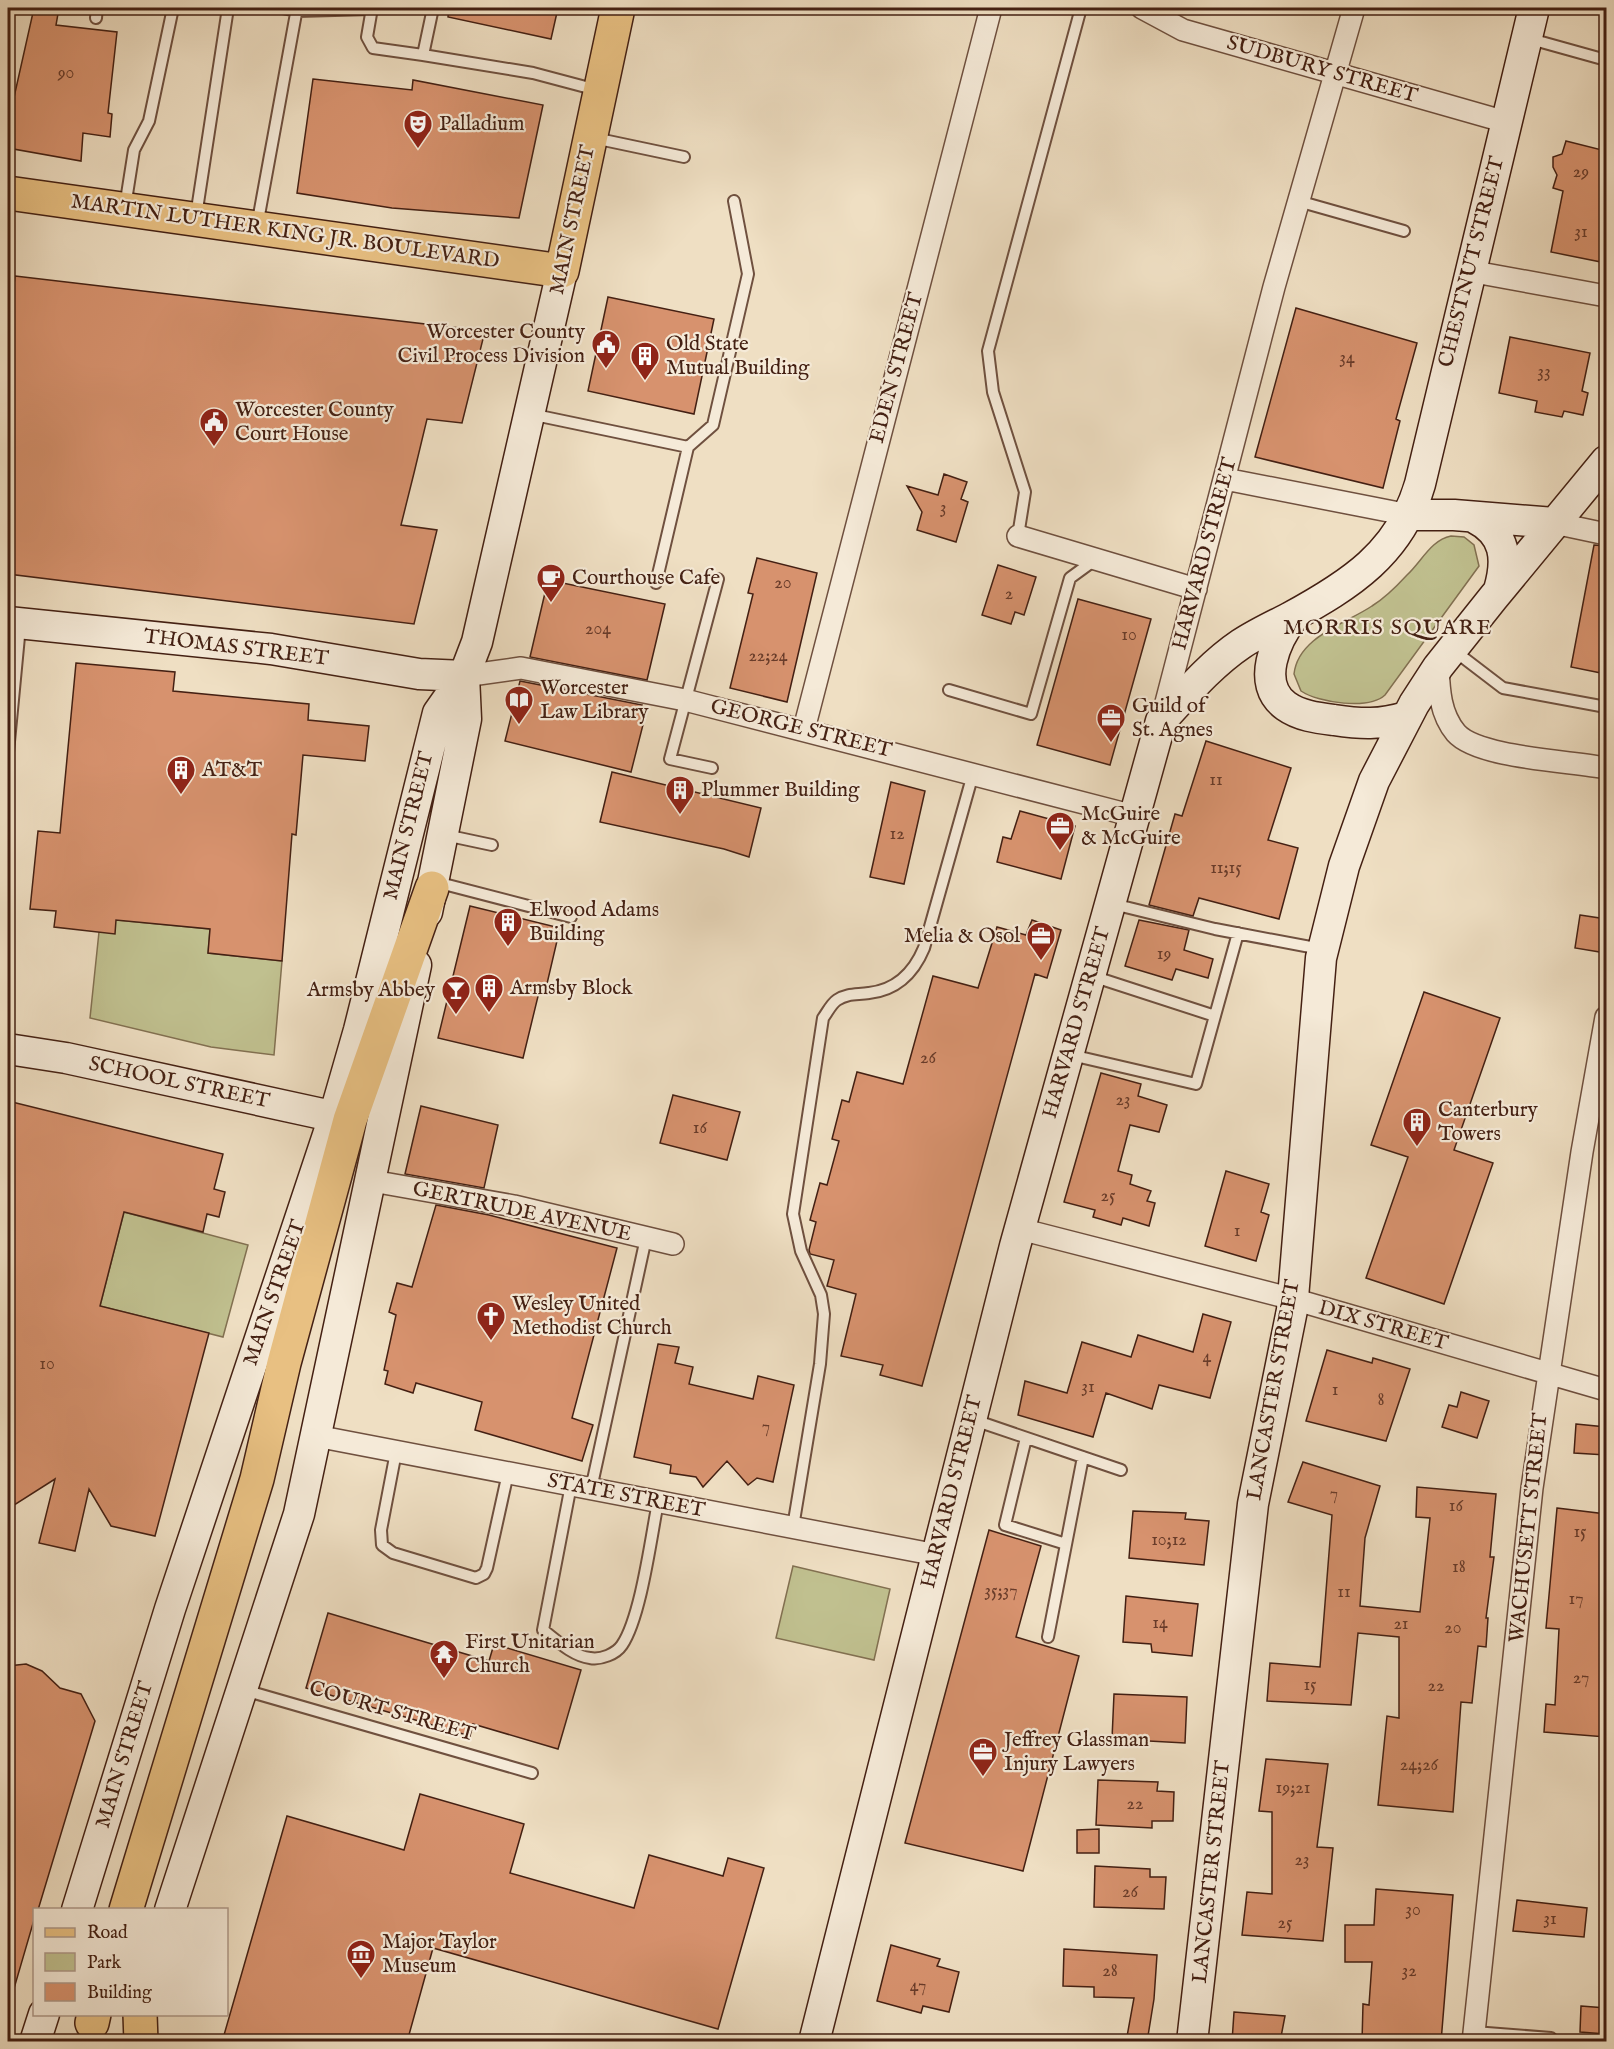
<svg xmlns="http://www.w3.org/2000/svg" width="1614" height="2049" font-family="'IM FELL English',serif">
	<rect width="100%" height="100%" fill="#efdfc3"/>
	<filter id="stains"><feTurbulence type="fractalNoise" baseFrequency=".00333" numOctaves="4"/><feColorMatrix values="0 0 0 0 .2 0 0 0 0 .09 0 0 0 0 .02 0 0 0 .5 -.17"/></filter>
	<radialGradient id="worn" r=".72"><stop offset=".6" stop-color="#630" stop-opacity="0"/><stop offset="1" stop-color="#630" stop-opacity=".3"/></radialGradient>
	<path fill="#c0c08f" stroke="#827051" stroke-width="1.5" d="M1451,536L1464,537L1474,545L1479,566L1385,695C1369,710 1319,703 1301,691L1294,674C1298,637 1345,624 1372,606C1385,598 1396,587 1407,575C1422,561 1431,540 1451,536Z
		M116,920L210,929L208,953L282,961L274,1055L211,1047L90,1018L99,932Z
		M124,1212L248,1245L223,1337L100,1306Z
		M793,1566L890,1589L874,1660L776,1638Z"/>
	<path fill="#d7926e" stroke="#442013" stroke-width="1.5" d="M34,8H59L56,25L117,32L108,113L112,114L110,137L83,133L81,161L8,148V124Z
		M449,8H558L551,39L448,17Z
		M313,79L412,90L413,80L543,105L519,218L392,208L297,193Z
		M1566,141L1606,151V263L1551,252L1563,191L1553,188L1557,175L1553,167V157L1562,154Z
		M15,276L485,331L462,423L427,419L414,473L401,525L437,530L414,624L8,574V339Z
		M608,297L714,319L694,414L588,391Z
		M1296,308L1417,343L1396,419L1400,421L1383,488L1255,457Z
		M1510,337L1590,353L1582,391L1588,393L1583,415L1564,411L1562,417L1535,412L1537,401L1499,393Z
		M944,474L967,482L961,499L968,502L956,542L917,530L922,512L907,486L938,495Z
		M1594,545L1606,546V674L1571,667Z
		M757,558L817,573L787,702L730,688L753,594L748,593Z
		M998,565L1036,577L1024,615L1015,612L1011,624L982,615Z
		M548,580L665,604L647,680L530,657Z
		M1078,599L1151,619L1110,765L1037,745Z
		M76,663L175,672L173,691L309,704L308,720L369,726L365,761L303,755L296,835L292,834L282,961L208,953L210,929L116,920L115,934L54,927L56,911L30,909L38,831L60,833Z
		M520,681L642,705L641,707L647,709L631,772L505,741Z
		M1206,741L1291,768L1268,840L1298,848L1279,919L1199,898L1193,916L1149,905L1175,814L1182,816Z
		M612,772L761,808L749,857L724,849L600,822Z
		M891,782L925,791L904,884L870,877Z
		M1020,811L1075,826L1061,879L997,862L1003,837L1011,839Z
		M470,906L560,928L546,988H540L523,1058L438,1038Z
		M1580,915L1606,919V953L1575,948Z
		M1032,920L1061,930L1047,978L1035,974L922,1386L880,1375L883,1365L841,1356L856,1294L827,1286L834,1260L810,1254L809,1250L816,1222L810,1220L820,1183L827,1185L839,1141L832,1139L842,1100L849,1102L857,1072L903,1084L933,976L978,988L997,927L1026,935Z
		M1139,920L1189,930L1184,950L1213,959L1208,978L1176,969L1172,980L1125,966Z
		M1424,992L1500,1018L1454,1150L1493,1163L1444,1304L1366,1278L1408,1157L1371,1145Z
		M1101,1073L1141,1084L1138,1096L1167,1105L1159,1132L1130,1125L1118,1171L1132,1175L1130,1184L1151,1191L1147,1201L1155,1203L1149,1226L1123,1218L1121,1225L1093,1217L1095,1210L1064,1202Z
		M673,1095L740,1112L727,1160L660,1143Z
		M8,1101L223,1154L214,1189L225,1192L219,1217L207,1214L203,1232L124,1212L100,1306L209,1333L155,1536L111,1526L89,1489L75,1551L39,1543L55,1479L8,1509Z
		M421,1106L498,1125L484,1188L405,1174Z
		M1226,1171L1269,1184L1261,1212L1269,1215L1256,1261L1205,1246Z
		M436,1205L489,1215L617,1248L572,1418L593,1425L582,1461L475,1430L482,1402L416,1383L413,1393L385,1384L388,1371L384,1370L396,1315L389,1312L397,1283L412,1287Z
		M1203,1314L1231,1322L1210,1398L1159,1385L1152,1409L1106,1393L1093,1437L1018,1415L1025,1381L1067,1393L1082,1342L1131,1357L1138,1335L1193,1352Z
		M658,1344L679,1347L675,1363L693,1367L689,1384L753,1399L758,1376L794,1385L773,1482L757,1478L748,1485L727,1461L703,1487L696,1477L670,1473L671,1465L634,1457Z
		M1327,1350L1372,1363L1373,1358L1410,1369L1386,1441L1306,1421Z
		M1461,1392L1489,1401L1477,1438L1442,1427L1449,1405L1457,1407Z
		M1576,1424L1606,1427V1455L1574,1453Z
		M1303,1462L1380,1486L1365,1538L1360,1606L1420,1612L1430,1518L1416,1517L1417,1487L1496,1494L1490,1557H1494L1486,1618H1488L1486,1647L1478,1646L1472,1703L1461,1702L1453,1812L1378,1805L1387,1716L1399,1718V1637L1358,1633L1351,1705L1267,1701L1270,1663L1320,1667L1332,1515L1288,1502Z
		M1557,1508L1606,1514L1600,1652H1606V1737L1544,1732L1546,1704L1555,1705L1559,1629L1546,1628Z
		M1133,1511L1186,1513L1185,1519L1209,1521L1204,1565L1129,1558Z
		M989,1530L1041,1546L1016,1637L1079,1656L1023,1871L905,1843Z
		M1126,1596L1198,1604L1192,1656L1152,1652L1151,1644L1123,1642Z
		M328,1613L489,1661L494,1644L581,1670L558,1749L473,1724L470,1736L306,1688Z
		M26,1664L42,1671L60,1688L81,1694L95,1721L38,1910H34V1920L13,1992L8,1991V1666Z
		M1114,1694L1187,1697L1185,1743L1112,1739Z
		M1266,1759L1328,1764L1317,1847L1333,1848L1323,1941L1242,1935L1247,1892L1272,1894V1812L1259,1811Z
		M1098,1780L1158,1782L1157,1791L1174,1792L1173,1821H1152V1828L1096,1825Z
		M420,1794L524,1824L510,1873L634,1908L649,1855L723,1876L728,1858L764,1868L718,2029L433,1948L407,2042H222L287,1816L404,1850Z
		M1099,1829V1853H1077V1830Z
		M1095,1866L1150,1869V1877H1166L1164,1909L1094,1907Z
		M1376,1889L1453,1895L1441,2042H1362L1363,2004L1369,2005L1372,1962H1345V1925H1374Z
		M1517,1900L1587,1908L1584,1937L1513,1931Z
		M891,1945L940,1959L937,1966L959,1972L949,2012L923,2006L921,2013L877,2001Z
		M1064,1949L1157,1955L1154,1999L1147,2042H1126L1134,1998L1094,1997V1987L1063,1986Z
		M1581,2006L1606,2008V2034L1580,2032Z
		M1234,2012L1285,2016L1280,2042H1232Z"/>
	<g fill="none" stroke-linecap="round" stroke-linejoin="round">
		<g stroke="#6f503f" stroke-width="14">
			<path id="lane" d="M282,8L297,11L372,9
				M372,8L367,37L373,48L423,55L433,8
				M96,18L97,8
				M1527,38L1606,60
				M423,55L533,73L597,90
				M594,138L684,157
				M1298,201L1404,231
				M125,207L134,150L149,121L173,8
				M196,216L228,8
				M257,226L297,8
				M530,414L688,447
				M1018,536L1025,492L993,392L988,351L1081,8
				M656,583L688,447L713,425L748,274L734,201
				M1452,649L1503,688L1606,707
				M949,690L1031,714L1070,578L1096,559
				M8,752L20,626
				M712,768L670,759L718,579
				M445,835L492,845
				M436,882L571,917
				M1113,904L1215,929L1321,949
				M1092,976L1215,1016
				M1071,1055L1196,1084L1238,933
				M974,1420L1121,1470
				M1026,1438L1005,1525L1066,1544
				M396,1452L381,1530L382,1545L393,1553L476,1578L484,1574L487,1568L508,1473
				M571,1485L543,1630C556,1640 573,1656 590,1658C601,1660 616,1654 622,1645C641,1617 651,1537 658,1502
				M591,1489L646,1238
				M793,1527L820,1364L824,1314L821,1295L801,1251L793,1214L823,1018C827,1013 831,1004 837,1000C848,993 857,995 869,993C897,990 914,972 924,948L973,774
				M1048,1637L1083,1457
				M244,1690L532,1773
				M1474,2032L1551,2038"/>
		</g>
		<g stroke="#6f503f" stroke-width="24">
			<path id="street" d="M1142,8L1183,30L1506,122
				M1469,271L1606,296
				M1225,479L1409,515
				M1554,523L1606,534
				M1018,536L1196,589
				M1438,667C1439,690 1440,714 1456,733C1478,758 1571,761 1606,768
				M464,676L521,668L685,700L1134,816
				M1163,714L1274,287L1354,8
				M804,729L991,8
				M372,1181L514,1206L673,1244
				M1020,1229L1293,1299L1606,1390
				M316,1436L937,1555
				M1473,2042L1532,1488L1582,1152L1606,1017"/>
		</g>
		<g stroke="#442013" stroke-width="33">
			<path id="secondary" d="M1409,515H1454L1554,523
				M1475,518C1506,534 1508,559 1499,590
				M1294,616C1276,639 1255,684 1286,706C1300,716 1318,718 1334,720C1361,724 1380,725 1406,717
				M8,622L271,649L419,674L464,676
				M427,912L466,719L464,676
				M8,1049L66,1058L350,1120
				M77,1910L170,1609L334,1117L359,1030L438,713L464,676L477,642L562,271
				M170,1910L299,1514L416,965
				M35,2042L44,2014
				M814,2042L1015,1246L1161,721C1186,694 1210,665 1241,644C1256,634 1273,626 1289,618C1350,585 1400,553 1420,484L1534,8
				M1192,2042L1253,1504L1292,1310L1321,958L1344,866L1374,781L1414,704L1438,667L1493,598L1606,461"/>
		</g>
		<g stroke="#442013" stroke-width="36">
			<path id="primary" d="M8,193L562,271L618,8
				M126,1910L257,1479L284,1363L350,1120L432,888
				M140,2014L141,2042
				M92,2023L94,2014"/>
		</g>
		<use href="#lane" stroke="#f5ead8" stroke-width="10"/>
		<use href="#street" stroke="#f5ead8" stroke-width="21"/>
		<use href="#secondary" stroke="#f5ead8" stroke-width="30"/>
		<use href="#primary" stroke="#e8c082" stroke-width="33"/>
	</g>
	<defs>
		<g id="theatre-pin" transform="scale(1.5)"><path d="M0 17L-7.5 6A9.5 9.5 0 1 1 7.5 6Z" fill="#8f2418" stroke="#f5ead8"/><path d="M-5-5.5Q0-4 5-5.5V0Q5 5 0 6Q-5 5-5 0ZM-3.3-2.5H-1v1.5H-3.3ZM1-2.5H3.3v1.5H1ZM-2.8 1Q0 5.5 2.8 1Z" fill="#fff"/></g>
		<g id="civic-pin" transform="scale(1.5)"><path d="M0 17L-7.5 6A9.5 9.5 0 1 1 7.5 6Z" fill="#8f2418" stroke="#f5ead8"/><path d="M-.6-6.5H3V-4.5H.6V-3L4-1V1h2V6H-6V1h2V-1L-.6-3ZM-1.2 2.5V6h2.4V2.5Z" fill="#fff"/></g>
		<g id="building-pin" transform="scale(1.5)"><path d="M0 17L-7.5 6A9.5 9.5 0 1 1 7.5 6Z" fill="#8f2418" stroke="#f5ead8"/><path d="M-4-6H4V6H1V3H-1V6H-4ZM-2.5-4.3h1.7v1.8h-1.7ZM.8-4.3h1.7v1.8H.8ZM-2.5-1h1.7V.8h-1.7ZM.8-1h1.7V.8H.8Z" fill="#fff"/></g>
		<g id="cafe-pin" transform="scale(1.5)"><path d="M0 17L-7.5 6A9.5 9.5 0 1 1 7.5 6Z" fill="#8f2418" stroke="#f5ead8"/><path d="M-5.5-4.5H6V0H3Q3 3.5 0 3.5H-2.5Q-5.5 3.5-5.5 0ZM3-3.2v2h1.7v-2ZM-6 4.5H4V6H-6Z" fill="#fff"/></g>
		<g id="library-pin" transform="scale(1.5)"><path d="M0 17L-7.5 6A9.5 9.5 0 1 1 7.5 6Z" fill="#8f2418" stroke="#f5ead8"/><path d="M-6-4Q-3-5.5-.7-3.5V5Q-3 3-6 4ZM6-4Q3-5.5 .7-3.5V5Q3 3 6 4Z" fill="#fff"/></g>
		<g id="office-pin" transform="scale(1.5)"><path d="M0 17L-7.5 6A9.5 9.5 0 1 1 7.5 6Z" fill="#8f2418" stroke="#f5ead8"/><path d="M-6-3h4V-5.5h4V-3h4V5H-6ZM-1-4.5V-3h2v-1.5ZM-6 0V1H6V0Z" fill="#fff"/></g>
		<g id="bar-pin" transform="scale(1.5)"><path d="M0 17L-7.5 6A9.5 9.5 0 1 1 7.5 6Z" fill="#8f2418" stroke="#f5ead8"/><path d="M-6-5H6L.8 .8V4.5H3.5V6h-7V4.5H-.8V.8Z" fill="#fff"/></g>
		<g id="church-pin" transform="scale(1.5)"><path d="M0 17L-7.5 6A9.5 9.5 0 1 1 7.5 6Z" fill="#8f2418" stroke="#f5ead8"/><path d="M-1.2-6h2.4v3.5h3.3v2.4h-3.3V6h-2.4V-.1h-3.3v-2.4h3.3Z" fill="#fff"/></g>
		<g id="temple-pin" transform="scale(1.5)"><path d="M0 17L-7.5 6A9.5 9.5 0 1 1 7.5 6Z" fill="#8f2418" stroke="#f5ead8"/><path d="M0-6L5-2H3V0L6.5 2.5H4V6H1.5V3h-3V6H-4V2.5H-6.5L-3 0V-2H-5Z" fill="#fff"/></g>
		<g id="museum-pin" transform="scale(1.5)"><path d="M0 17L-7.5 6A9.5 9.5 0 1 1 7.5 6Z" fill="#8f2418" stroke="#f5ead8"/><path d="M0-6L6-3V-2H-6V-3ZM-5-1h2V3h-2ZM-1-1h2V3h-2ZM3-1h2V3H3ZM-6 4H6V6H-6Z" fill="#fff"/></g>
	</defs>
	<g fill-rule="evenodd">
		<use href="#theatre-pin" x="418" y="124"/>
		<use href="#civic-pin" x="606" y="344"/>
		<use href="#building-pin" x="645" y="356"/>
		<use href="#civic-pin" x="214" y="422"/>
		<use href="#cafe-pin" x="551" y="578"/>
		<use href="#library-pin" x="519" y="700"/>
		<use href="#office-pin" x="1111" y="718"/>
		<use href="#building-pin" x="181" y="770"/>
		<use href="#building-pin" x="680" y="790"/>
		<use href="#office-pin" x="1060" y="826"/>
		<use href="#building-pin" x="508" y="922"/>
		<use href="#office-pin" x="1041" y="936"/>
		<use href="#building-pin" x="489" y="988"/>
		<use href="#bar-pin" x="456" y="990"/>
		<use href="#building-pin" x="1417" y="1122"/>
		<use href="#church-pin" x="491" y="1316"/>
		<use href="#temple-pin" x="444" y="1654"/>
		<use href="#office-pin" x="983" y="1752"/>
		<use href="#museum-pin" x="361" y="1954"/>
	</g>
	<g text-anchor="middle" dominant-baseline="central" stroke-width="4.5" stroke-linejoin="round" paint-order="stroke">
		<g font-size="18" fill="#693c2a">
			<text x="66" y="73">90</text>
			<text x="1581" y="172">29</text>
			<text x="1581" y="232">31</text>
			<text x="1347" y="358">34</text>
			<text x="1544" y="372">33</text>
			<text x="943" y="508">3</text>
			<text x="783" y="583">20</text>
			<text x="1009" y="594">2</text>
			<text x="598" y="629">204</text>
			<text x="1129" y="635">10</text>
			<text x="768" y="656">22;24</text>
			<text x="1216" y="780">11</text>
			<text x="897" y="834">12</text>
			<text x="1226" y="868">11;15</text>
			<text x="1164" y="954">19</text>
			<text x="928" y="1058">26</text>
			<text x="1123" y="1100">23</text>
			<text x="700" y="1128">16</text>
			<text x="1108" y="1196">25</text>
			<text x="1237" y="1231">1</text>
			<text x="1207" y="1357">4</text>
			<text x="47" y="1364">10</text>
			<text x="1088" y="1387">31</text>
			<text x="1335" y="1390">1</text>
			<text x="1381" y="1400">8</text>
			<text x="766" y="1427">7</text>
			<text x="1334" y="1494">7</text>
			<text x="1456" y="1506">16</text>
			<text x="1580" y="1532">15</text>
			<text x="1169" y="1540">10;12</text>
			<text x="1459" y="1567">18</text>
			<text x="1001" y="1591">35;37</text>
			<text x="1344" y="1592">11</text>
			<text x="1576" y="1599">17</text>
			<text x="1160" y="1623">14</text>
			<text x="1401" y="1624">21</text>
			<text x="1453" y="1628">20</text>
			<text x="1581" y="1678">27</text>
			<text x="1310" y="1685">15</text>
			<text x="1436" y="1686">22</text>
			<text x="1419" y="1765">24;26</text>
			<text x="1293" y="1788">19;21</text>
			<text x="1135" y="1804">22</text>
			<text x="1302" y="1860">23</text>
			<text x="1130" y="1892">26</text>
			<text x="1413" y="1910">30</text>
			<text x="1550" y="1919">31</text>
			<text x="1285" y="1923">25</text>
			<text x="1110" y="1971">28</text>
			<text x="1409" y="1971">32</text>
			<text x="918" y="1986">47</text>
		</g>
		<g font-size="21" fill="#442013" stroke="#f5ead8">
			<text transform="translate(1322 70) rotate(16)">SUDBURY STREET</text>
			<text transform="translate(573 220) rotate(-78)">MAIN STREET</text>
			<text transform="translate(285 232) rotate(8)">MARTIN LUTHER KING JR. BOULEVARD</text>
			<text transform="translate(1472 262) rotate(-76)">CHESTNUT STREET</text>
			<text transform="translate(897 368) rotate(-75)">EDEN STREET</text>
			<text transform="translate(1205 554) rotate(-75)">HARVARD STREET</text>
			<text transform="translate(236 648) rotate(7)">THOMAS STREET</text>
			<text transform="translate(801 729) rotate(14)">GEORGE STREET</text>
			<text transform="translate(409 826) rotate(-76)">MAIN STREET</text>
			<text transform="translate(1077 1023) rotate(-74)">HARVARD STREET</text>
			<text transform="translate(179 1083) rotate(12)">SCHOOL STREET</text>
			<text transform="translate(522 1212) rotate(12)">GERTRUDE AVENUE</text>
			<text transform="translate(275 1293) rotate(-71)">MAIN STREET</text>
			<text transform="translate(1383 1326) rotate(16)">DIX STREET</text>
			<text transform="translate(1274 1390) rotate(-80)">LANCASTER STREET</text>
			<text transform="translate(952 1492) rotate(-76)">HARVARD STREET</text>
			<text transform="translate(626 1496) rotate(11)">STATE STREET</text>
			<text transform="translate(1529 1528) rotate(-84)">WACHUSETT STREET</text>
			<text transform="translate(392 1712) rotate(16)">COURT STREET</text>
			<text transform="translate(125 1755) rotate(-73)">MAIN STREET</text>
			<text transform="translate(1212 1872) rotate(-84)">LANCASTER STREET</text>
		</g>
		<g font-size="21" fill="#442013" stroke="#f5ead8" text-anchor="start">
			<text x="439" y="124">Palladium</text>
			<text x="585" y="332" text-anchor="end">Worcester County<tspan x="585" dy="24">Civil Process Division</tspan></text>
			<text x="666" y="344">Old State<tspan x="666" dy="24">Mutual Building</tspan></text>
			<text x="235" y="410">Worcester County<tspan x="235" dy="24">Court House</tspan></text>
			<text x="572" y="578">Courthouse Cafe</text>
			<text x="540" y="688">Worcester<tspan x="540" dy="24">Law Library</tspan></text>
			<text x="1132" y="706">Guild of<tspan x="1132" dy="24">St. Agnes</tspan></text>
			<text x="202" y="770">AT&amp;T</text>
			<text x="701" y="790">Plummer Building</text>
			<text x="1081" y="814">McGuire<tspan x="1081" dy="24">&amp; McGuire</tspan></text>
			<text x="529" y="910">Elwood Adams<tspan x="529" dy="24">Building</tspan></text>
			<text x="1020" y="936" text-anchor="end">Melia &amp; Osol</text>
			<text x="510" y="988">Armsby Block</text>
			<text x="435" y="990" text-anchor="end">Armsby Abbey</text>
			<text x="1438" y="1110">Canterbury<tspan x="1438" dy="24">Towers</tspan></text>
			<text x="512" y="1304">Wesley United<tspan x="512" dy="24">Methodist Church</tspan></text>
			<text x="465" y="1642">First Unitarian<tspan x="465" dy="24">Church</tspan></text>
			<text x="1004" y="1740">Jeffrey Glassman<tspan x="1004" dy="24">Injury Lawyers</tspan></text>
			<text x="382" y="1942">Major Taylor<tspan x="382" dy="24">Museum</tspan></text>
		</g>
		<g font-size="22" letter-spacing="1.5" fill="#442013" stroke="#f5ead8">
			<text x="1388" y="628">MORRIS SQUARE</text>
		</g>
	</g>
	<rect width="1614" height="2049" fill="none" stroke="#efdfc3" stroke-width="30"/>
	<rect x="9" y="9" width="1596" height="2031" fill="none" stroke="#442013" stroke-width="3"/>
	<rect x="15" y="15" width="1584" height="2019" fill="none" stroke="#442013" stroke-width="1.5"/>
	<rect x="33" y="1908" width="195" height="108" fill="#f5ead8" stroke="#ae9989" stroke-width="1.5"/>
	<rect x="45" y="1928" width="30" height="9" fill="#e8c082" stroke="#ae9989" stroke-width="1.5"/>
	<text x="87" y="1938" font-size="18" fill="#442013">Road</text>
	<rect x="45" y="1953" width="30" height="18" fill="#c0c08f" stroke="#ae9989" stroke-width="1.5"/>
	<text x="87" y="1968" font-size="18" fill="#442013">Park</text>
	<rect x="45" y="1983" width="30" height="18" fill="#d7926e" stroke="#ae9989" stroke-width="1.5"/>
	<text x="87" y="1998" font-size="18" fill="#442013">Building</text>
	<rect width="100%" height="100%" filter="url(#stains)"/>
	<rect width="100%" height="100%" fill="url(#worn)"/>
</svg>
